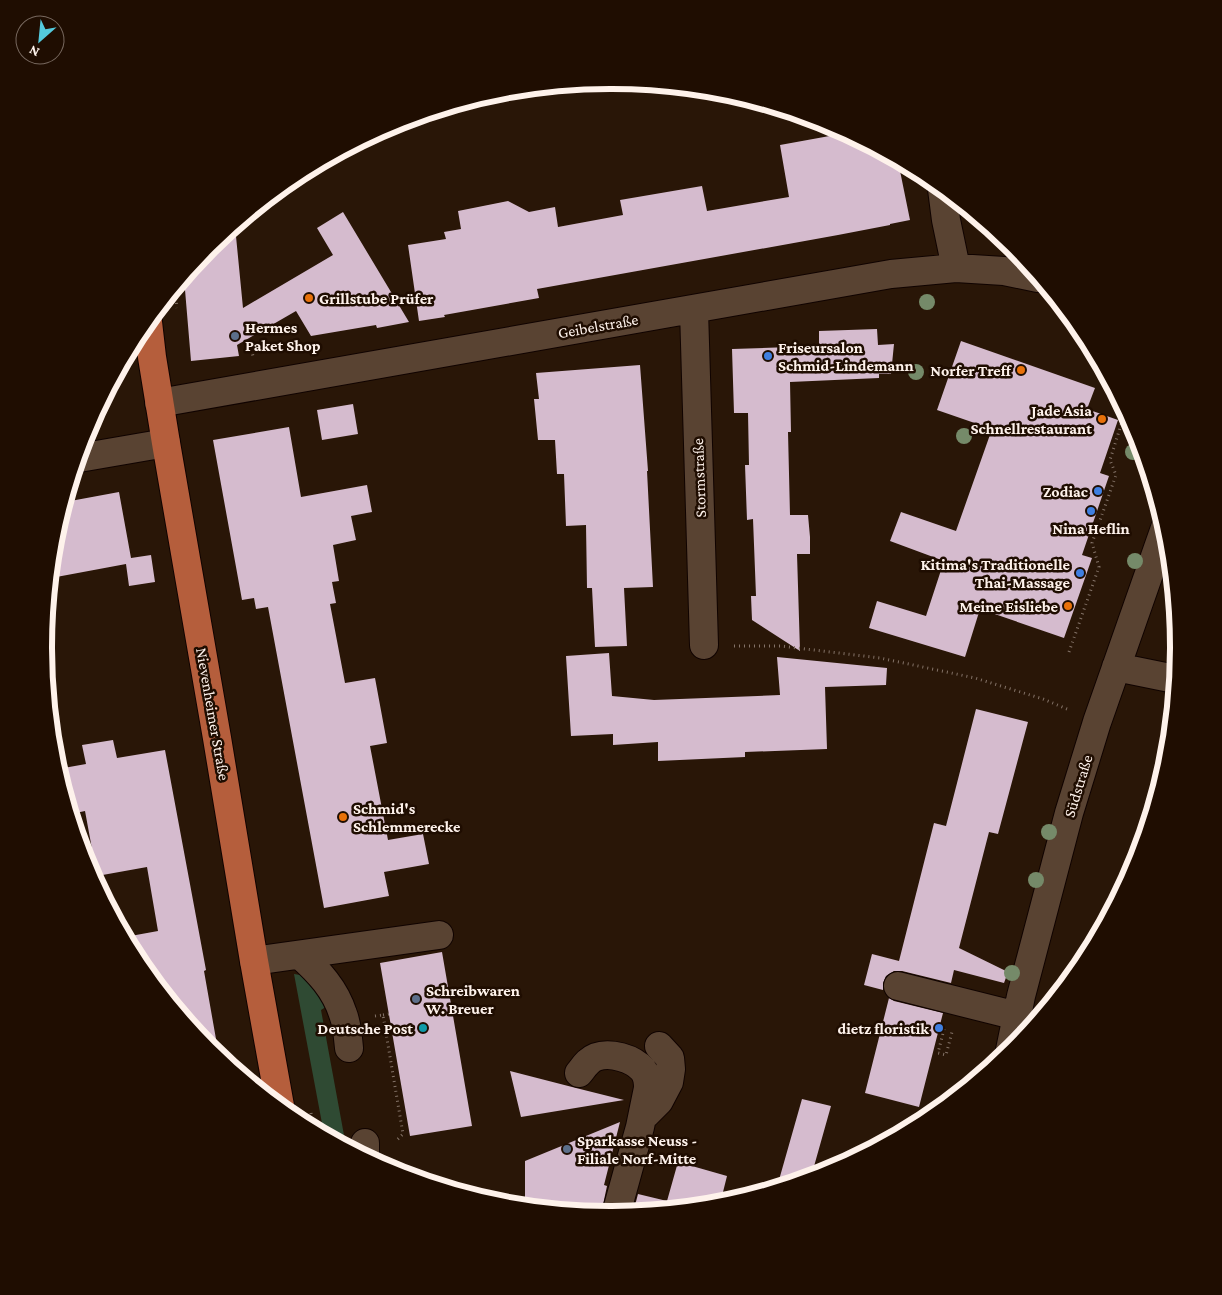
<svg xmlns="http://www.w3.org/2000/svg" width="1222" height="1295" font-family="'Crimson Pro',serif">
	<rect width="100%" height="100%" fill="#291607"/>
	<path fill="#2f4a33" d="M970,212L1005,240L1004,243L991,240L978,228Z
		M294,974L300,975L309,979L329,1005L321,1010L346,1146L324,1134Z"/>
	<path fill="#d5bbce" d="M846,133L898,161L910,220L890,224V225L838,235L537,289L539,298L444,315L445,317L419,321L408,245L446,239L444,232L461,229L458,211L508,201L529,212L555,207L558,227L623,215L620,200L702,186L707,211L789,197L780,145Z
		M343,212L409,322L377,328L376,325L311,336L296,311L237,345L239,356L191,361L184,278L210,246L235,226L243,308L333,255L317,228Z
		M877,329L878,345L894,344L891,374H879V378L790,382L791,432H788L790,515H808L810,537V554H797L800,651L752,620L751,596H756L753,519L747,520L745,465H749L748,413H734L732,349L819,346V331Z
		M961,341L1095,388L1087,409L1118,420L1100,473L1109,476L1082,555L1092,558L1064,638L980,609L965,657L869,628L877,601L926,616L944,561L890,541L901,512L956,531L992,429L937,410Z
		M640,365L648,471H647L653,587L624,588L627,646L595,647L592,588H587L586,525L566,526L564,474H557L555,440H538L534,399H539L536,373Z
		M353,404L358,434L322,440L317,410Z
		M289,427L301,497L367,485L372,512L351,516L356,540L333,545L339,581L332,582L336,603L330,604L345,683L375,678L387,743L370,746L388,840L423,834L429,864L384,872L389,896L324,908L268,607L256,609L254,598L242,600L213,440Z
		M119,492L131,558L151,555L155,582L129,586L126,564L51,578L55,537L65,502Z
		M609,653L612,696L654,700L780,695L777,657L887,668L886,685L825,687L827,749L745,752V757L658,761V742L613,745V734L571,736L566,656Z
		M976,709L1028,722L998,834L989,832L959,948L1008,972L1004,983L954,970L951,983L902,971H894L886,976L883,983V990L864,985L872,954L899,961L934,823L946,826Z
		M113,740L117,758L165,750L206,970L204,971L219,1056L210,1048L139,962L125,937L158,931L147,867L97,876L85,811L71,814L58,769L86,764L82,745Z
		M442,952L472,1126L410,1136L380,963Z
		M889,998L894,1001L943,1013L919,1107L865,1093Z
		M510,1071L576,1088L624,1100L521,1117Z
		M802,1099L831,1106L811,1177L777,1187Z
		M620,1122L604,1185L607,1186L601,1214L525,1206V1161Z
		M678,1162L727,1176L720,1204L633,1213L638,1194L667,1201Z"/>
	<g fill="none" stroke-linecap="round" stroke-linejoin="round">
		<g stroke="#100300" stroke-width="30">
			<path id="minor" d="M942,189L946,220L956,268
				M694,310L704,645
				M159,403L891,274L956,268L1004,271L1038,278
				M79,458L166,443
				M1116,667L1175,679
				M300,955C319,972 335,989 343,1014C347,1024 348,1037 349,1048
				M254,961L439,935
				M898,986L1017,1016
				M1010,1050L1021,996L1069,813L1097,722L1165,528
				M579,1073C584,1067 588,1060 596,1057C610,1052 633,1058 643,1070C647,1075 648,1082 648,1088L640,1127L616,1214
				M646,1114L659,1101L669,1082L671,1069L670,1058L659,1046
				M365,1156V1143"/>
		</g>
		<g stroke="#100300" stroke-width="30">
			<path id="major" d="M148,322L152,357L166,443L217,738L254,961L280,1106"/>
		</g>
		<path stroke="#847368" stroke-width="3" stroke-dasharray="1 4" stroke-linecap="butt" d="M175,288L177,308
			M245,349L252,352L253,356
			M734,646H781L880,658L975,678L1043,699L1067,709
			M1069,652L1099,567L1092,543L1116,475L1110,460L1125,412
			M383,1015L389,1014
			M375,1016L383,1015L403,1134L396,1141
			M944,1029L938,1053L946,1055L952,1032
			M311,1113L314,1129"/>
		<use href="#minor" stroke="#594332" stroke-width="28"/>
		<use href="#major" stroke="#b55e3c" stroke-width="28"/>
	</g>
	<g fill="#758a69">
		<circle cx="927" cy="302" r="8"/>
		<circle cx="916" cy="372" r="8"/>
		<circle cx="964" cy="436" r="8"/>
		<circle cx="1133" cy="452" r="8"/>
		<circle cx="1135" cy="561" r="8"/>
		<circle cx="1049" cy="832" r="8"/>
		<circle cx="1036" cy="880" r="8"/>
		<circle cx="1012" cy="973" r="8"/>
	</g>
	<g fill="#e8710a" stroke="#1f0d01" stroke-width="2">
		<circle cx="309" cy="298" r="5"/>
		<circle cx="1021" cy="370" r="5"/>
		<circle cx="1102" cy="419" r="5"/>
		<circle cx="1068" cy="606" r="5"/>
		<circle cx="343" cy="817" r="5"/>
	</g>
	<g fill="#5c6f8a" stroke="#1f0d01" stroke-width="2">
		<circle cx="235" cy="336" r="5"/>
		<circle cx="416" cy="999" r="5"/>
		<circle cx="567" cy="1149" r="5"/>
	</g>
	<g fill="#3f7fe0" stroke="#1f0d01" stroke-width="2">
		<circle cx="768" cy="356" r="5"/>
		<circle cx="1098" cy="491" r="5"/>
		<circle cx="1091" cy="511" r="5"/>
		<circle cx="1080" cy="573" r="5"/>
		<circle cx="939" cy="1028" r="5"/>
	</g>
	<circle fill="#0f9aa8" stroke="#1f0d01" stroke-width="2" cx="423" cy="1028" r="5"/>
	<g text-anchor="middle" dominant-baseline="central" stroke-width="5" stroke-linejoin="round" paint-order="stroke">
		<g font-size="16" font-weight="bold" fill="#fef2eb" stroke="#1f0d01" text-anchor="end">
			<text x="319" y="298" text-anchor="start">Grillstube Prüfer</text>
			<text x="245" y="327" text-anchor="start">Hermes<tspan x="245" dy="18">Paket Shop</tspan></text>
			<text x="778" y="347" text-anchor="start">Friseursalon<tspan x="778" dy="18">Schmid-Lindemann</tspan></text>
			<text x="1011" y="370">Norfer Treff</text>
			<text x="1092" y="410">Jade Asia<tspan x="1092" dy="18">Schnellrestaurant</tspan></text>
			<text x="1088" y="491">Zodiac</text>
			<text x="1091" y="528" text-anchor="middle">Nina Heflin</text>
			<text x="1070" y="564">Kitima's Traditionelle<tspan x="1070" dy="18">Thai-Massage</tspan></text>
			<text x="1058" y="606">Meine Eisliebe</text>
			<text x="353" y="808" text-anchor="start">Schmid's<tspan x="353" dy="18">Schlemmerecke</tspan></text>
			<text x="426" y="990" text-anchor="start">Schreibwaren<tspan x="426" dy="18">W. Breuer</tspan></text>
			<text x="413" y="1028">Deutsche Post</text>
			<text x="929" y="1028">dietz floristik</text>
			<text x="577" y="1140" text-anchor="start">Sparkasse Neuss -<tspan x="577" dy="18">Filiale Norf-Mitte</tspan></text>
		</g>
		<g font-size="16" fill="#fef2eb" stroke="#1f0d01">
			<text transform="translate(598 326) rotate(-10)">Geibelstraße</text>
			<text transform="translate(699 478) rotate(-92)">Stormstraße</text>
			<text transform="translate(213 714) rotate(80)">Nievenheimer Straße</text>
			<text transform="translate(1078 786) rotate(-73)">Südstraße</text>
		</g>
	</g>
	<path d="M0 0H1222V1295H0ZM610 89H612A558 558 0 0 1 1170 647V648A558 558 0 0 1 612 1206H610A558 558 0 0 1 52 648V647A558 558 0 0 1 610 89Z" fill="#1f0d01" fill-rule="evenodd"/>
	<path fill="none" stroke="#fef2eb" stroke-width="6" d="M610 89H612A558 558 0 0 1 1170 647V648A558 558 0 0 1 612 1206H610A558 558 0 0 1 52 648V647A558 558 0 0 1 610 89Z"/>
	<g transform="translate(40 40) rotate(207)"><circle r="24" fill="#1f0d01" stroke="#78695f"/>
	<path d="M0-4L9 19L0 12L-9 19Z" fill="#54cadd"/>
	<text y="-8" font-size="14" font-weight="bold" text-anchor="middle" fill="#fef2eb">N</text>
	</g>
</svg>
